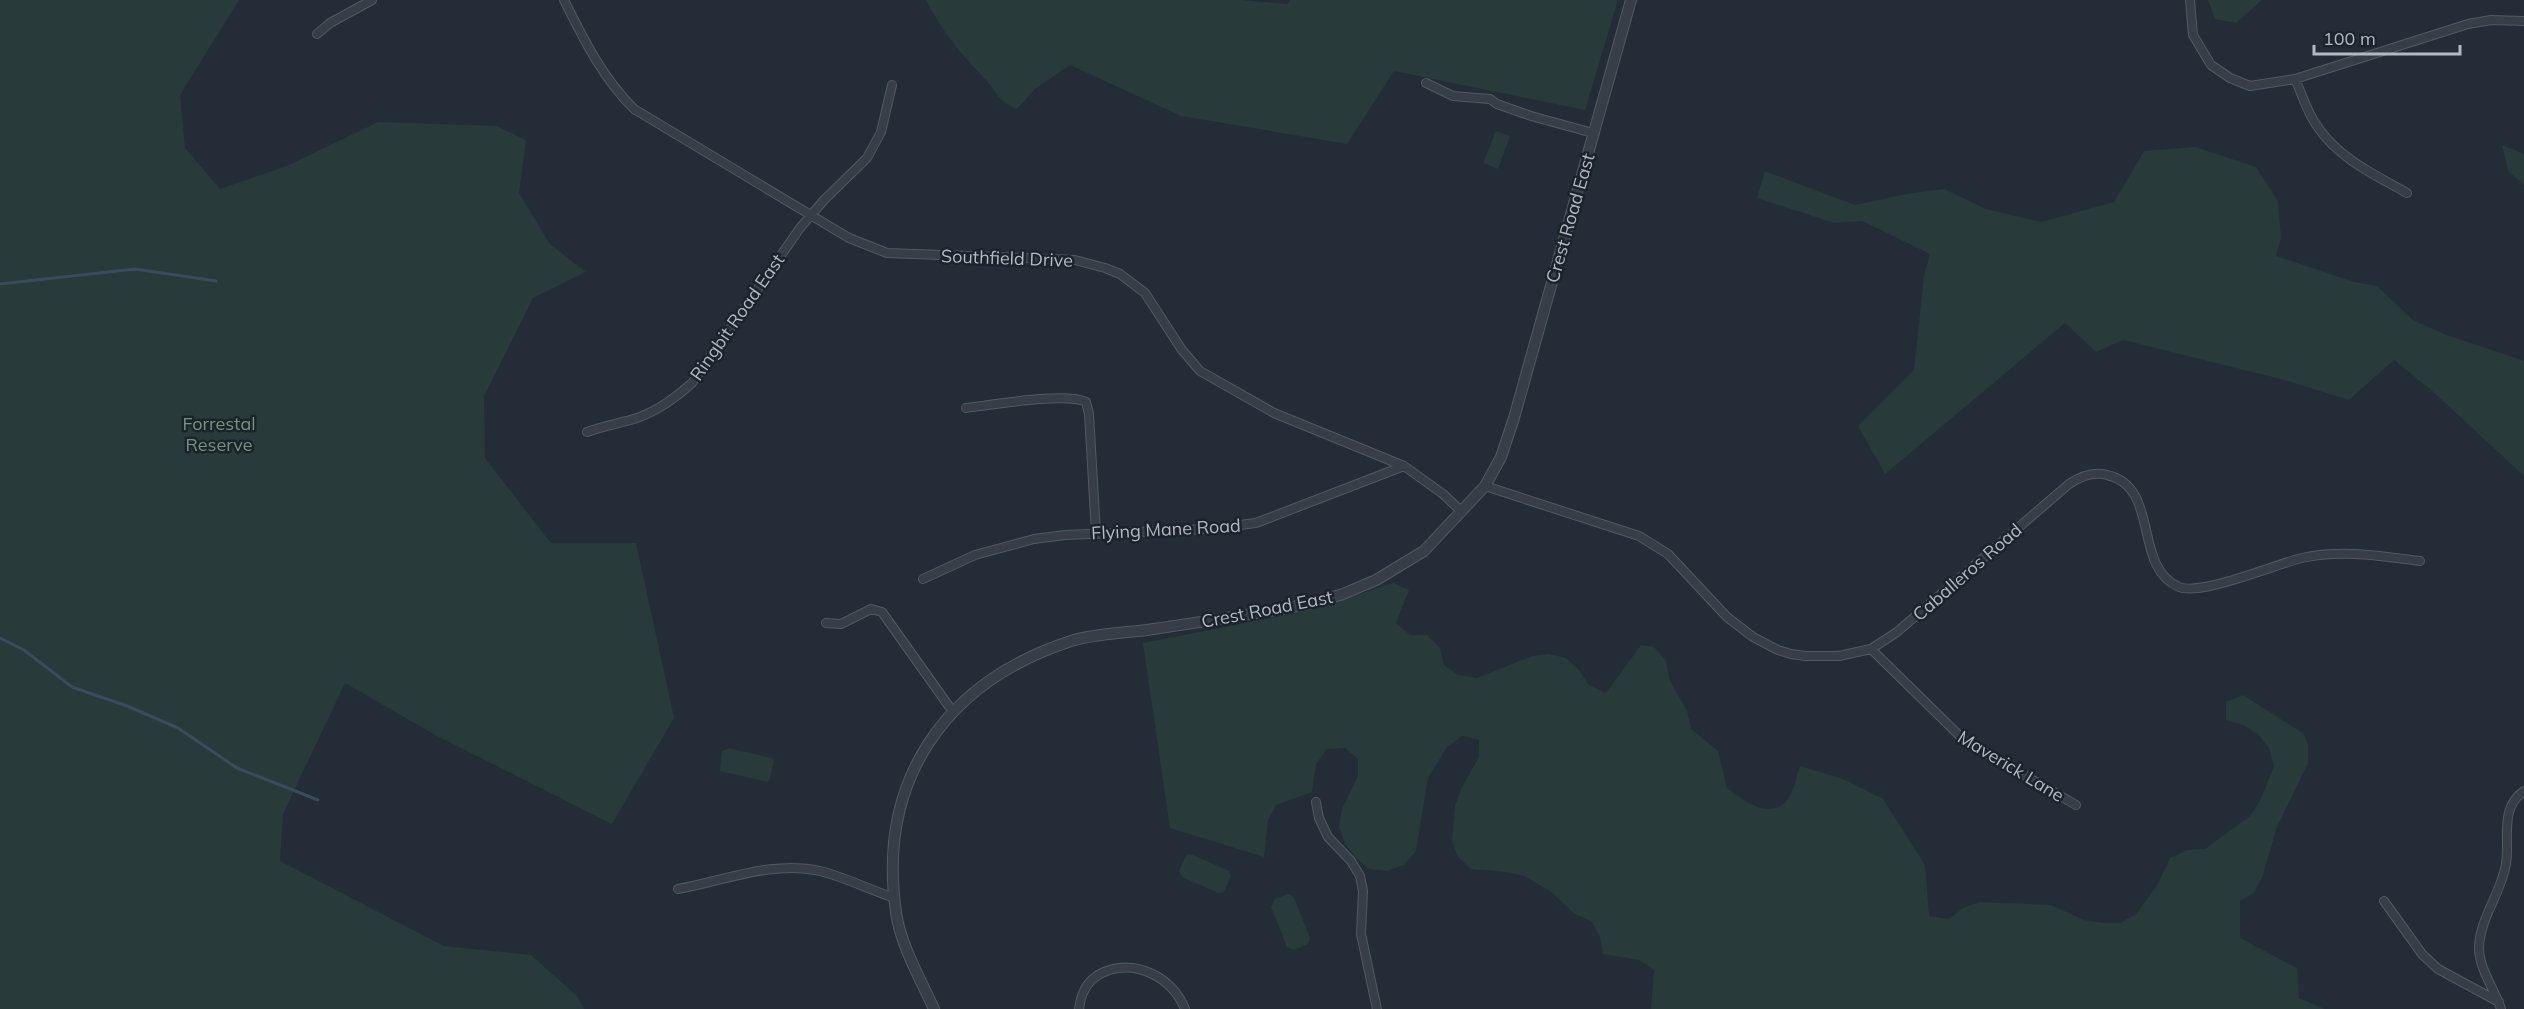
<svg xmlns="http://www.w3.org/2000/svg" width="2524" height="1009" font-family="Mulish,sans-serif">
	<rect width="100%" height="100%" fill="#242c37"/>
	<path fill="#293a3a" d="M0,0H239L180,95L185,148L220,189L289,165L378,122L496,126L526,140L519,193L550,244L586,272L533,298L484,396L485,458L551,543H636L674,718L612,824L437,736L345,683L283,814L280,861L444,946L531,955L577,996L584,1009H0Z
		M926,0H1241L1288,4L1290,0H1618L1585,110L1394,71L1347,144L1181,116L1070,65L1035,89L1017,109C997,102 998,92 984,78C961,54 941,30 926,0Z
		M2208,0H2262L2236,23L2215,19Z
		M1496,131L1510,136L1498,169L1483,163Z
		M2502,145L2524,154V185L2508,171Z
		M2195,147L2256,167L2278,201L2281,237L2276,256L2354,282L2377,286L2413,320L2446,335L2524,361V476L2430,389L2394,360L2349,400L2281,379L2123,340L2096,352L2065,323L1885,474L1858,426L1914,370L1924,276L1930,254L1862,221L1834,223L1757,198L1765,171L1855,205L1906,194L1944,189L1986,209L2041,222L2114,202L2144,151Z
		M1393,583L1409,590L1396,623L1410,635H1427L1440,648L1444,665L1458,675L1477,678L1532,656L1549,654L1566,658L1579,670L1589,685L1606,693L1641,645L1654,647L1666,661L1669,679L1687,711L1691,729L1718,751L1727,788C1742,800 1773,823 1789,797C1794,789 1797,775 1800,766L1843,779L1883,799L1925,865L1929,916L1949,919L1963,908L1980,902L2051,905L2084,920L2102,923H2120L2136,914L2156,887L2170,858L2187,850L2205,849L2250,816L2260,801L2274,766L2269,748L2258,734L2243,725L2226,720V702L2243,695L2304,734L2308,745V763L2277,827L2262,878L2254,893L2240,901V938L2297,968L2299,998L2325,1009H1651L1654,970L1639,960L1603,954L1600,936L1591,921L1575,914L1550,891L1524,876L1507,872L1471,869L1458,857L1452,841L1455,806L1461,789L1479,757V740L1462,736L1447,747L1428,778L1416,851L1404,865L1387,871L1369,869L1356,858L1345,844L1339,827L1342,809L1358,776V759L1345,748L1327,749L1316,764L1312,792L1276,805L1268,820L1264,857L1170,828L1143,643L1312,610Z
		M729,748L772,758L774,762L769,781L767,782L720,771L722,751Z
		M1191,854L1229,871L1231,876L1224,892L1218,893L1182,877L1179,871L1186,855Z
		M1288,894L1294,897L1310,938L1308,944L1294,950L1287,947L1271,907L1275,899Z"/>
	<g fill="none" stroke-linecap="round" stroke-linejoin="round">
		<path stroke="#3b4b5e" stroke-width="3" d="M0,284L135,269L216,281
			M0,638L24,650L72,687L127,706L178,728L237,768L318,800"/>
		<g stroke="#525962" stroke-width="10">
			<path id="minor" d="M564,0C584,40 602,77 634,109L849,238L887,253L1075,260L1105,268L1120,274L1145,293L1182,350L1200,371L1274,413L1404,466L1443,494L1462,512
				M2190,0L2193,35L2211,65L2230,78L2250,86L2295,79L2468,24L2491,20L2524,21
				M317,34L330,23L372,0
				M2295,79C2302,94 2307,112 2317,126C2338,158 2375,175 2407,193
				M1426,83L1453,96L1490,99L1497,104L1531,116L1593,133
				M966,408C991,405 1066,392 1086,402L1089,414L1096,533
				M587,432C603,426 621,423 637,418C659,410 675,398 692,383L800,228L824,200L867,158L881,132L892,85
				M1485,486L1639,536L1668,554L1727,617L1753,637L1778,650L1791,654L1805,656H1839L1871,649L1897,632L2069,484C2081,476 2093,471 2107,475C2161,487 2132,567 2179,587C2201,596 2276,564 2302,558C2341,549 2381,556 2420,561
				M923,579L975,555L1034,539L1065,535L1208,529L1256,523L1404,466
				M826,623L841,624L871,609L882,612L953,712
				M1871,649L1965,741L2076,805
				M1316,802L1319,818L1328,837L1351,861L1360,876L1363,891L1361,934L1377,1009
				M678,889C724,881 772,860 820,871C845,877 870,890 895,898
				M2384,901L2422,954L2438,969L2499,1002
				M1079,1009C1080,1003 1081,996 1084,991C1087,983 1096,975 1104,972C1136,959 1172,977 1185,1009
				M2501,1009C2495,990 2479,969 2479,948C2480,917 2501,894 2506,864C2510,839 2499,808 2524,791"/>
		</g>
		<g stroke="#525962" stroke-width="12">
			<path id="tertiary" d="M934,1009C921,980 900,944 896,912C877,780 945,682 1071,641C1094,634 1122,633 1147,630C1201,622 1255,614 1309,604L1343,594L1376,580L1424,551L1485,486L1501,457L1514,418L1631,0"/>
		</g>
		<use href="#minor" stroke="#373e47" stroke-width="8"/>
		<use href="#tertiary" stroke="#373e47" stroke-width="10"/>
	</g>
	<g text-anchor="middle" dominant-baseline="central" stroke-width="5" stroke-linejoin="round" paint-order="stroke">
		<g font-size="18" fill="#b2b9c3" stroke="#1d232c">
			<text transform="translate(1570 218) rotate(-74)">Crest Road East</text>
			<text transform="translate(1007 258) rotate(2)">Southfield Drive</text>
			<text transform="translate(737 317) rotate(-55)">Ringbit Road East</text>
			<text transform="translate(1166 529) rotate(-3)">Flying Mane Road</text>
			<text transform="translate(1967 572) rotate(-41)">Caballeros Road</text>
			<text transform="translate(1267 609) rotate(-11)">Crest Road East</text>
			<text transform="translate(2011 766) rotate(31)">Maverick Lane</text>
		</g>
		<g font-size="18" fill="#73967b" stroke="#1d232c">
			<text x="219" y="423">Forrestal<tspan x="219" dy="21">Reserve</tspan></text>
		</g>
	</g>
	<path d="M2314 45v9h146v-9" fill="none" stroke="#b2b9c3" stroke-width="3"/>
	<text x="2323" y="45" font-size="18" fill="#b2b9c3" stroke="#1d232c" stroke-width="4.5" paint-order="stroke">100 m</text>
</svg>
